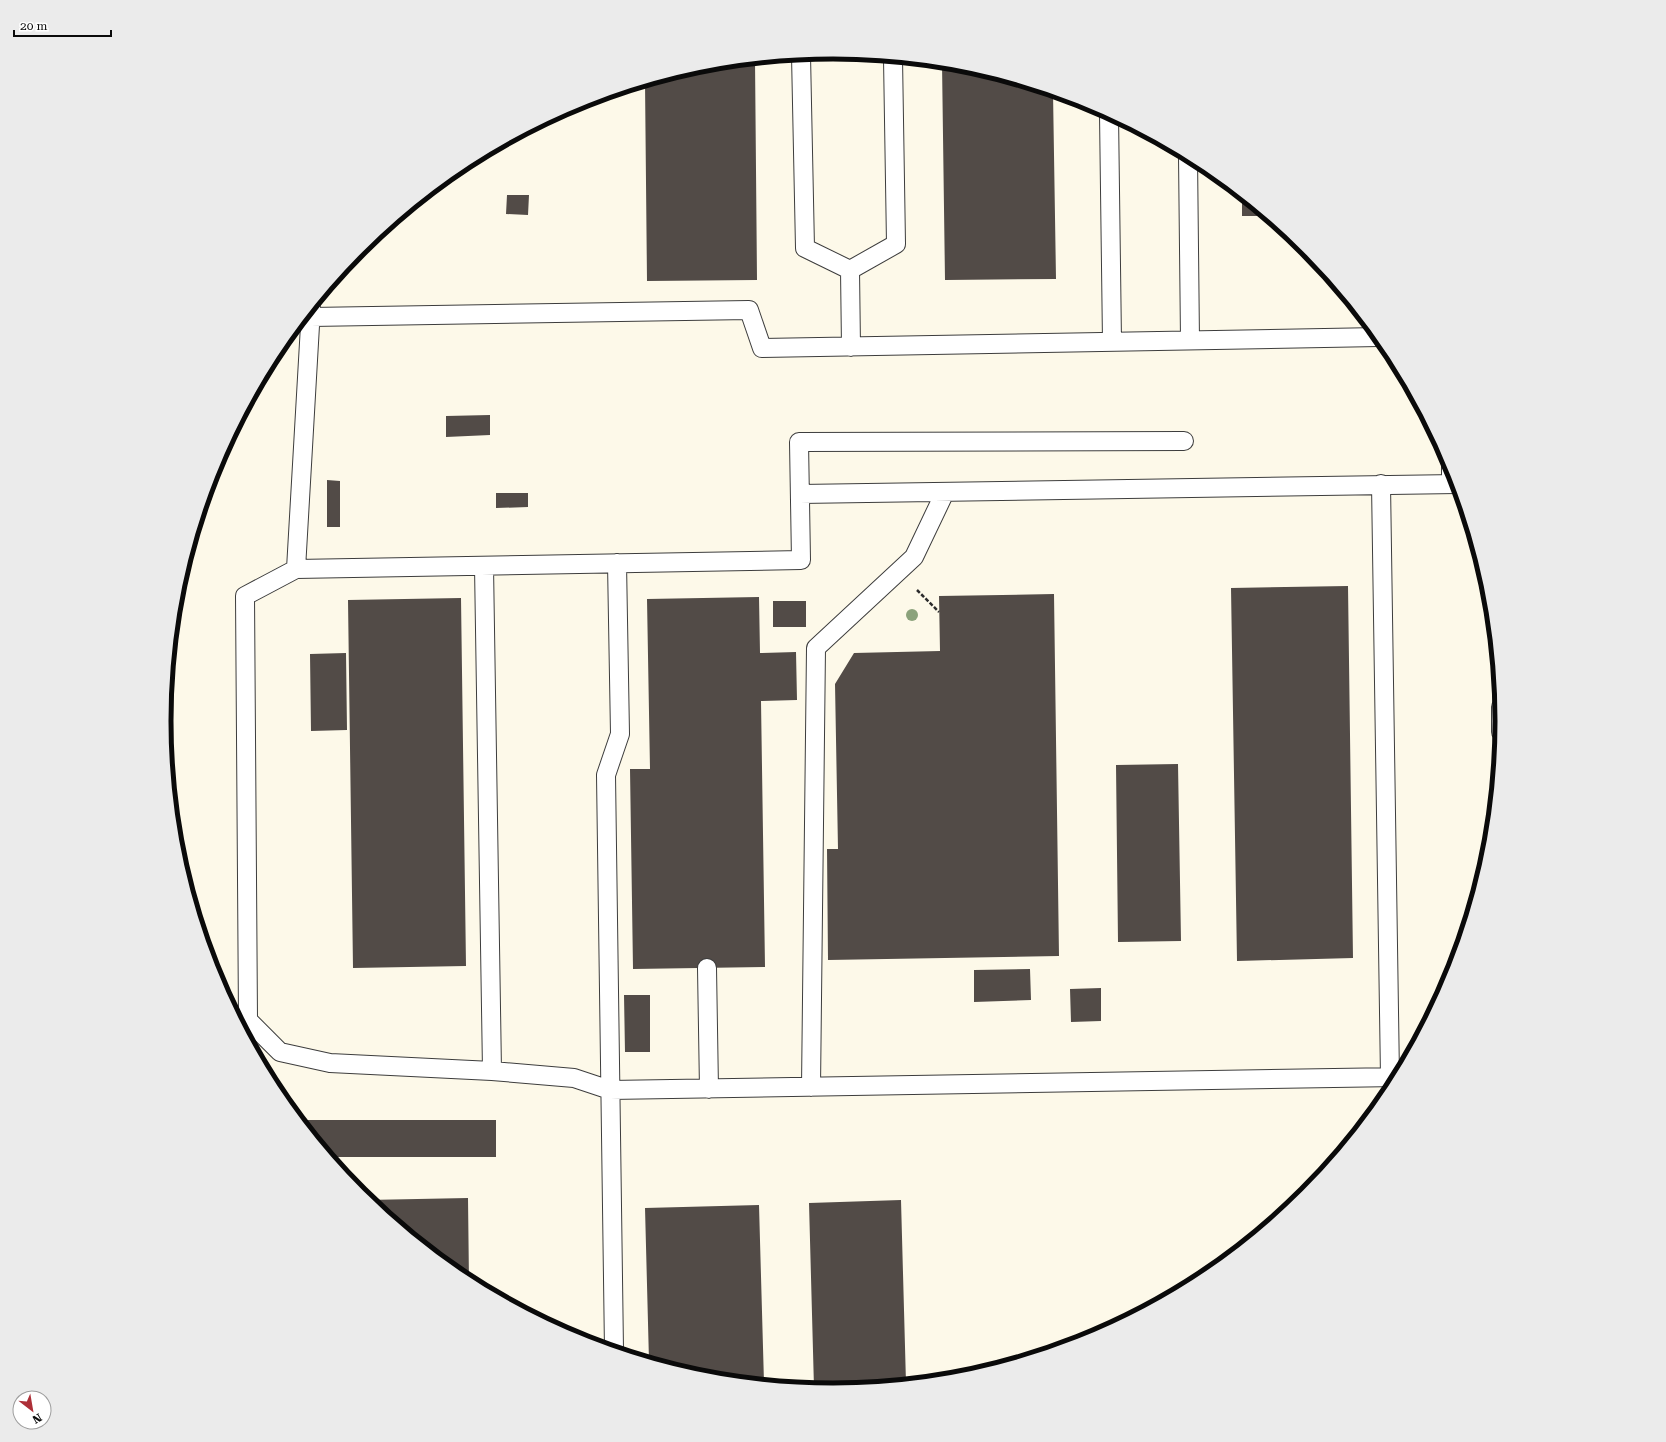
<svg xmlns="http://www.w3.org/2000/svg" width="1666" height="1442" font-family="'Roboto Serif',serif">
	<rect width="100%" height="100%" fill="#fdf9e9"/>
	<path fill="#524b47" d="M755,60L757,280L647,281L645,82L703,65Z
		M942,63L964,65L1053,92L1056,279L945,280Z
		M507,195H529L528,215L506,214Z
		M1242,195L1267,216H1242Z
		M490,415V435L446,437V416Z
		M327,480L340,481V527H327Z
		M496,493H528V507L496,508Z
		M1348,586L1353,958L1237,961L1231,588Z
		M1054,594L1059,956L828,960L827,849H838L835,684L854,653L940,651L939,596Z
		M759,597L760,653L796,652L797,700L761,701L765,967L633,969L630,769H650L647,599Z
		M461,598L466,966L353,968L348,600Z
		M773,601H806V627H773Z
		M346,653L347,730L311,731L310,654Z
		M1178,764L1181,941L1118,942L1116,765Z
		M1030,969L1031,1000L974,1002V970Z
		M1101,988V1021L1071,1022L1070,989Z
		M624,995H650V1052H625Z
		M299,1120H496V1157H329Z
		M468,1198L469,1282L461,1277L367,1200Z
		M901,1200L906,1383L833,1390L814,1388L809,1203Z
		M759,1205L764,1383L702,1377L649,1361L645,1208Z"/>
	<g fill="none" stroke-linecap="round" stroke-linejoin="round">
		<g stroke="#3d3d3d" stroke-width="20">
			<path id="lane" d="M801,55L805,248L850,270
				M1109,114L1112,342
				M1188,156L1190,340
				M850,270L896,244L893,58
				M850,270L851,347
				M311,317L749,310L762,348L1379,337
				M1184,441L799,442L801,560L296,569L245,596L248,1020L280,1052L330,1063L492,1071L574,1078L610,1090L1398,1077
				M1451,465V483
				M1381,484L1390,1077
				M800,494L1457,484
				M484,566L492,1071
				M296,569L311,308
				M1501,707V732
				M707,968L709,1089
				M811,1087L816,648L914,557L945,492
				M614,1350L606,775L620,734L617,563"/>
		</g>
		<path stroke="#2c2c2c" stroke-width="2.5" stroke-dasharray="4 2" stroke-linecap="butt" d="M917,590L939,612"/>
		<use href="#lane" stroke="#fff" stroke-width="18"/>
	</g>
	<circle fill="#8ba27b" cx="912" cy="615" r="6"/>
	<path d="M0 0H1666V1442H0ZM171 721a662 662 0 1 1 1324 0a662 662 0 1 1-1324 0Z" fill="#ebebeb" fill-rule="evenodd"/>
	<path fill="none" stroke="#0a0a0a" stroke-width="5" d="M171 721a662 662 0 1 1 1324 0a662 662 0 1 1-1324 0Z"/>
	<g transform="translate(32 1410) rotate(149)"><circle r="19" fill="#ffffff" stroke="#9d9d9d"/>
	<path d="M0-3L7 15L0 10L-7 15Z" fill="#ad2f37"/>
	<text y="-6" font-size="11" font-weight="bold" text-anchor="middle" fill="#0a0a0a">N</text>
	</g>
	<path d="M14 30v6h97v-6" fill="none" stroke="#0a0a0a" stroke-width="2"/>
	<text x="20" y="30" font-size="12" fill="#0a0a0a" stroke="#ffffff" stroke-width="3" paint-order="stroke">20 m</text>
</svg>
